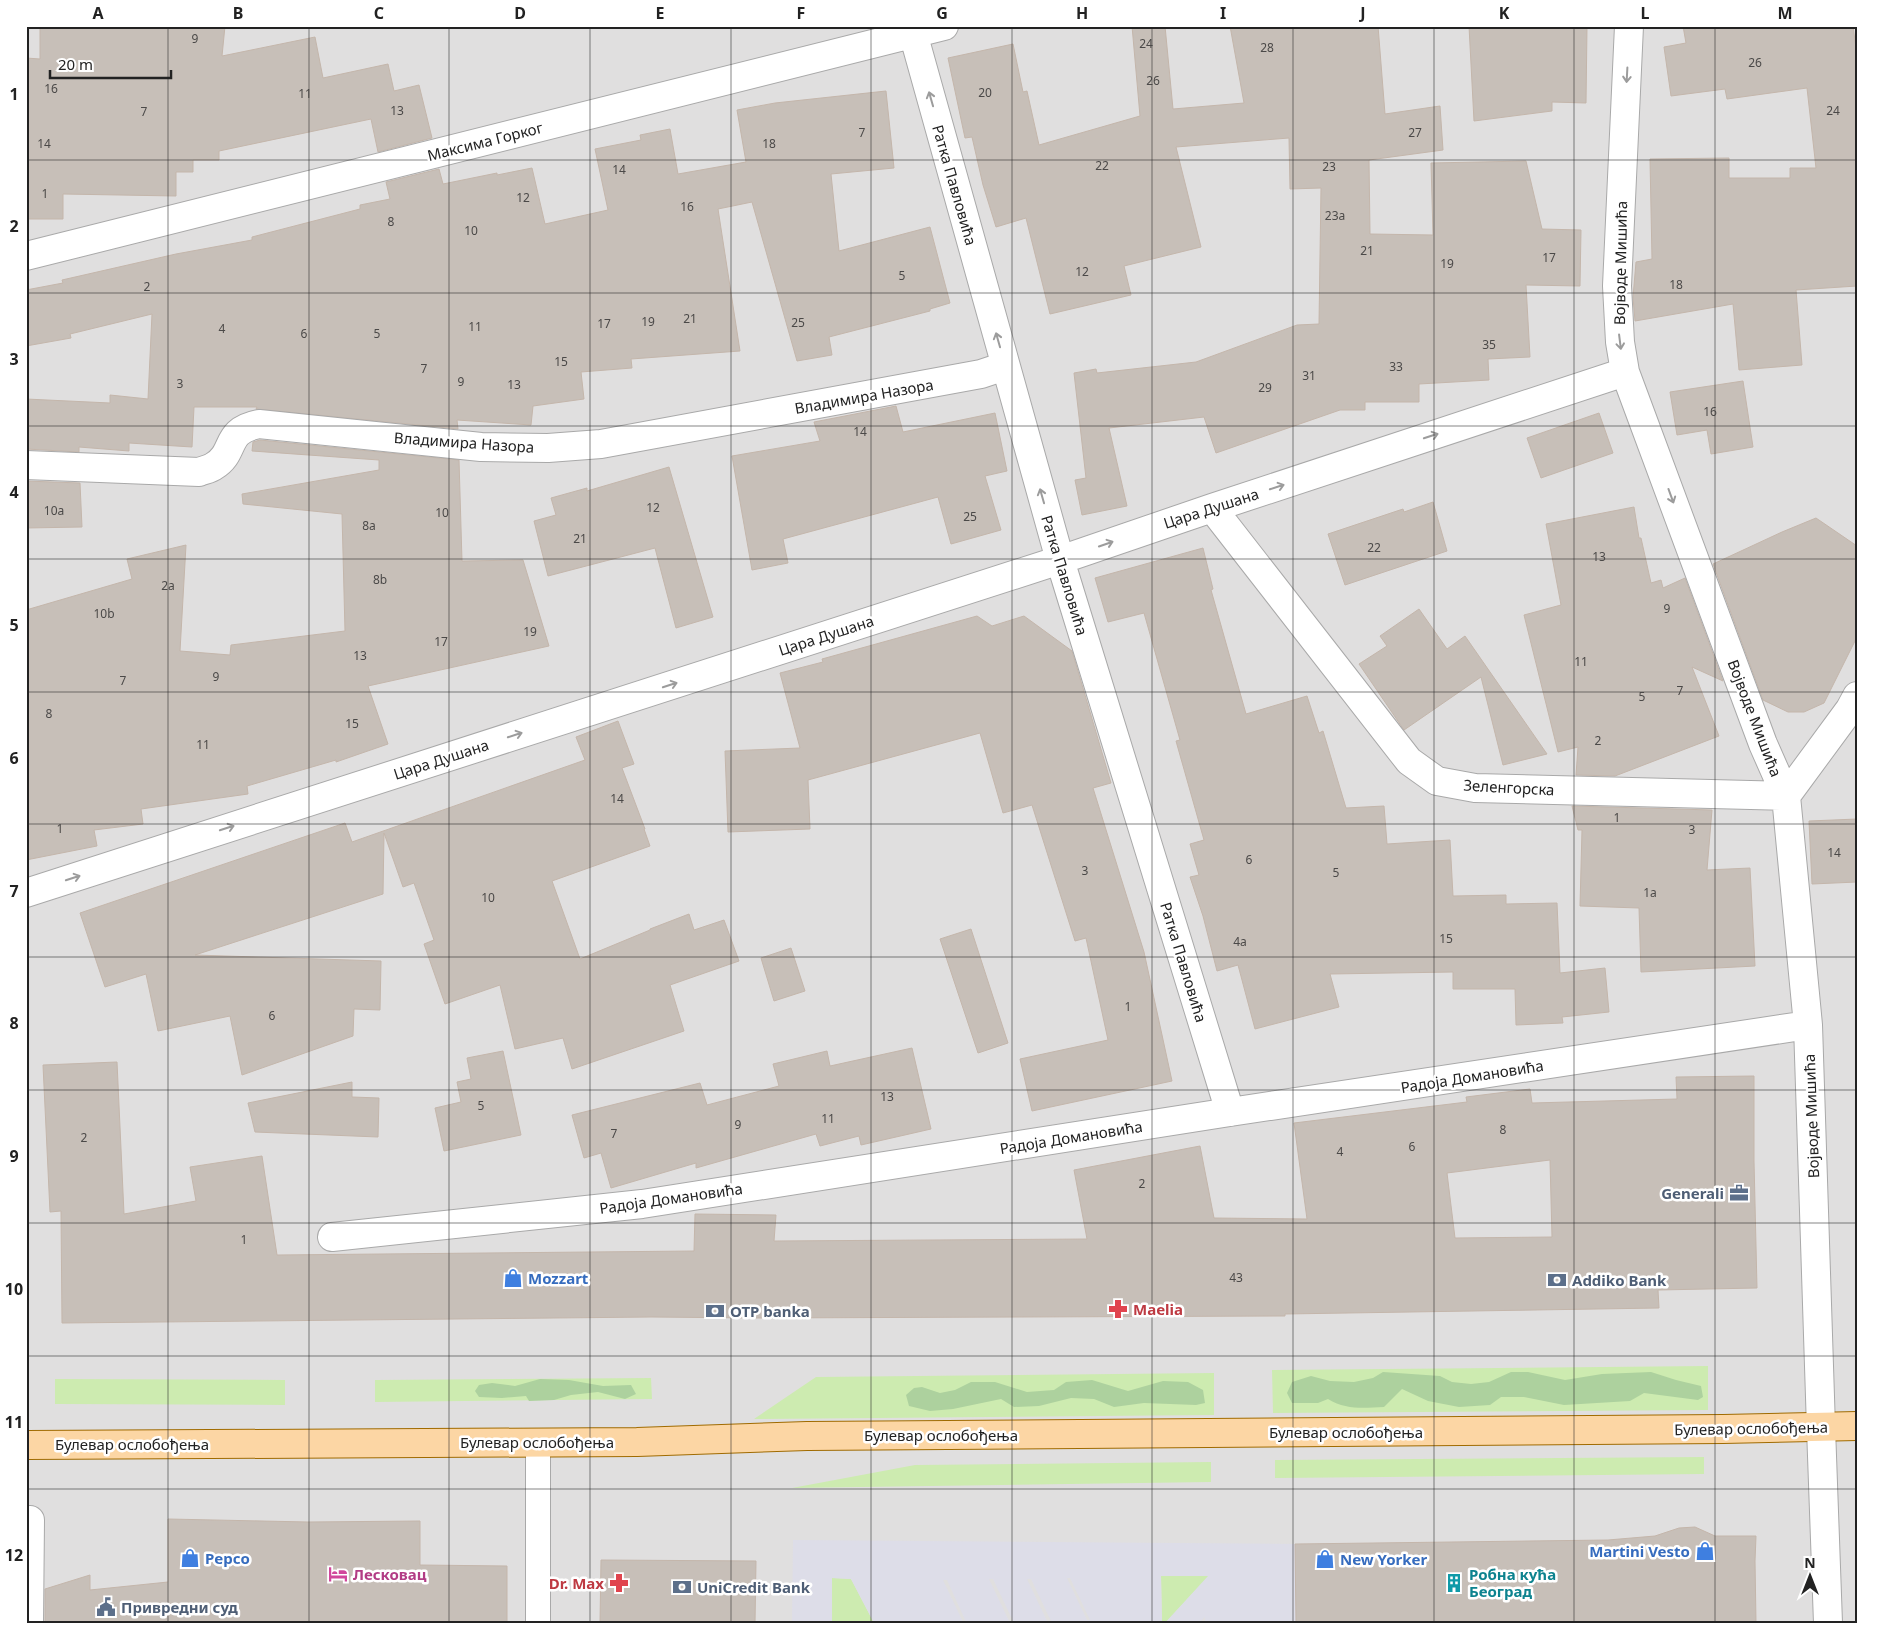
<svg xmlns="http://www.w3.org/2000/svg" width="1883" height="1649" font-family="'Noto Sans',sans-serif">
	<rect width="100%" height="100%" fill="#f2efe9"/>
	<path fill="#e0dfdf" d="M26,26H1857V1623H26Z"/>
	<path fill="#cdebb0" d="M1708,1366V1410L1273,1413L1272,1370Z
		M1214,1373V1415L754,1419L816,1377Z
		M651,1378L652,1399L375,1402V1380Z
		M55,1379L285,1380V1405L55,1404Z
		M1704,1457V1474L1275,1478V1460Z
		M1211,1462V1482L792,1488L915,1465Z
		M1161,1576H1209L1165,1623H1162Z
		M832,1578L851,1579L874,1623H832Z"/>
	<path fill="#add19e" d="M1383,1372L1440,1376L1452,1382L1471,1384L1489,1382L1511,1372H1528L1565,1380L1602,1374L1651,1372L1676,1380L1701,1386L1703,1397L1698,1400L1644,1393L1630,1401L1564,1405L1524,1397H1501L1490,1405L1459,1407L1428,1401L1402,1389L1384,1407C1363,1408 1346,1410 1328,1399L1318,1403H1292L1287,1393L1292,1382L1311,1376L1330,1381L1354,1382L1373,1378Z
		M540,1379L569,1380L603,1386L631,1385L636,1394L625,1399L598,1392L571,1395L554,1400L529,1401L526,1396L502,1398L479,1397L475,1391L479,1385L492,1383L515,1386Z
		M1092,1380L1128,1391L1163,1381L1188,1382L1203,1390L1205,1403L1196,1405L1144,1403L1114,1407L1094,1399L1071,1398L1039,1406L1014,1407L1001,1399L953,1409L930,1411L909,1406L906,1395L914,1388L922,1387L940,1393L955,1390L971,1382H995L1027,1392L1054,1390L1066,1382Z"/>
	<path fill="#dddde8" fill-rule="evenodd" d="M793,1540L1295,1544L1296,1623H1205V1617L1199,1623H1165L1208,1576H1161L1162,1623H874L851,1579L832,1578V1623H792ZM1067,1578H1070L1090,1620H1087ZM989,1579H993L1013,1621H1009ZM1027,1579H1031L1051,1621H1047ZM943,1580H947L966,1622H963Z"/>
	<path fill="#c7bfb8" stroke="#c4b6ab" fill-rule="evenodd" d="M40,26H225L222,56L315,37L323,78L388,64L394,91L419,85L432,138L378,152L371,119L219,151V160H193V172H176V196L63,194V219H26V58L40,59Z
		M1132,26H1165L1173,109L1244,103L1230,26H1378L1385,114L1440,106L1443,150L1369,160L1370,234L1433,235L1431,163L1526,161L1542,229L1581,230L1580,286L1526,285L1530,357L1488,359L1489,380L1419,384V402H1365V410H1340L1216,453L1204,417L1109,428L1127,506L1082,515L1075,480L1086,478L1074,373L1096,369L1097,373L1196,362L1297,325L1319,324L1321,188L1290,189L1289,138L1176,147L1201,247L1124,266L1131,295L1050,314L1026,218L996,227L983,185L972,137L965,138L948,58L1013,44L1023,92L1027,91L1039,145L1140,116Z
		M1469,26H1587L1586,103L1552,102V111L1474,121Z
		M1683,26H1853L1857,55V286L1796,290L1802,365L1739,370L1733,304L1635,321L1633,297L1636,262L1652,259L1650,159L1729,158V178H1790V168H1816L1807,88L1727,99L1725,89L1671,96L1664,47L1686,43Z
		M886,91L894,168L831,174L839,251L930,227L950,303L930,309V311L829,337L832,355L797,361L752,202L718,209L740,351L631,359L632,368L581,372L584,399L533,406L531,425L457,420L458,429L256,409L257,407H194L192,447L129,443V451L79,447V452L26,449V399L110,403V395L148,399L152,314L70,334L71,338L26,346V290L63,283L62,280L176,254L252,240V237L360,209V205L390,199L386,182L439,169L443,184L497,173V175L532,168L545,224L608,210L595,149L641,140L640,135L670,129L678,174L746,162L737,110L775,103Z
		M1743,381L1753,447L1711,454L1707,430L1677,435L1670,392Z
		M896,406L903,432L995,413L1007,471L985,476L1001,530L951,544L938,497L783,539L788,563L752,570L732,456L820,441L814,422Z
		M1599,413L1613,453L1541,478L1527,438Z
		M260,440L459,460L462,561L523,560L549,646L368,686L388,744L336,762V760L247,786L248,794L141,809L143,824L94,830L97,846L26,860V610L132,579L127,559L186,545L180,651L230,655L231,645L345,631L342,514L243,504L242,494L379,470V460L252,451L253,442Z
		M669,467L713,617L676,628L655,548L548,576L534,521L556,515L551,498L587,488V491Z
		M26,481L80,483L82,527L26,528Z
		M1433,502L1447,551L1345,585L1328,534L1403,509L1404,512Z
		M1634,507L1639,538H1641L1651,583L1661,580L1663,588L1685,578L1723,681L1692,667L1719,736L1615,776L1576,775L1578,747L1558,752L1524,615L1561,605L1546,524Z
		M1816,518L1857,546V637L1824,703L1804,712H1788L1763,700L1713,564L1782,532Z
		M1203,548L1213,589L1211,590L1246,714L1307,696L1319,733L1323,731L1346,808L1384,806L1387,844L1450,840L1453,896L1506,895V904L1557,903L1560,973L1605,968L1609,1012L1562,1017L1563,1023L1516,1025L1515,989H1453V972L1330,974L1339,1007L1255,1029L1238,965L1217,971L1203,916L1190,877L1199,875L1190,844L1204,840L1176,741L1180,740L1144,613L1108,622L1095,578Z
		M1419,609L1447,649L1465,636L1547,754L1503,765L1481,677L1404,730L1359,664L1387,646L1380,636Z
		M977,616L992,626L1024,616L1072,651L1111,783L1093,788L1144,952L1172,1081L1032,1111L1020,1059L1108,1040L1086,938L1075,941L1032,805L1003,813L980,733L808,780L810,829L728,832L725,751L800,748L780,673L823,662L822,659Z
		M618,721L634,764L622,768L645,829H644L650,846L552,881L580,959L650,930V929L689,914L694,930L724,920L739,961L670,985L684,1031L572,1069L563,1038L515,1049L500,985L445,1004L424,944L434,940L414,883L403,887L384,833L383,894L195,955L381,961L380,1010L354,1009L353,1036L242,1075L230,1016L158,1031L146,974L105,987L80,913L345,823L352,842L585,760L576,737Z
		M1572,806L1712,810L1707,870L1750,868L1755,966L1641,972L1639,908L1580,906L1582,830H1578Z
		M1857,819V882L1812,884L1809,821Z
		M971,929L1008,1043L978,1053L940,939Z
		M791,948L805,991L774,1001L761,958Z
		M912,1048L931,1129L861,1145L859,1136L820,1146L816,1134L696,1168V1163L611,1188L601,1153L584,1158L572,1115L700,1083L707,1105L779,1086L773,1064L827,1051L830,1066Z
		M503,1051L521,1135L444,1151L435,1108L461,1102L457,1082L471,1079L467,1058Z
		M117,1062L124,1214L196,1201L190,1167L262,1156L277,1255L694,1251L695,1214L776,1215L774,1241L1087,1239L1074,1170L1200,1146L1214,1218L1307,1219L1294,1123L1467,1102L1466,1097L1530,1089L1532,1103L1677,1099L1676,1077L1754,1076V1161L1757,1288L1658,1290L1659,1308L1285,1314V1316L755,1318L652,1317L62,1323L61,1211L50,1212L43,1065ZM1550,1160L1552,1237L1455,1238L1447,1173Z
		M352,1082V1097L379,1098L378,1137L255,1132L248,1103Z
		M168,1519L308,1522L420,1521V1565L507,1566V1623H45V1589L90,1575V1590L168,1582Z
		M1695,1527L1715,1536H1756L1755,1561L1756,1623H1296L1295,1544L1608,1540L1655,1536L1679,1528Z
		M601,1560L756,1561L755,1623H600Z"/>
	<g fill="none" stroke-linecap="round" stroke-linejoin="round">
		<g stroke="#a9a9a9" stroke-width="26">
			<path id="service" d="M538,1442V1623"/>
		</g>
		<g stroke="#a9a9a9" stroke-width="30">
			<path id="pedestrian" d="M29,1623L30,1520"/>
		</g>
		<g stroke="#a9a9a9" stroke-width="30">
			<path id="minor" d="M1629,26L1617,286L1620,342L1625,372L1763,744L1786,796L1808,1025L1821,1428
				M913,33L1060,560L1230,1112
				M26,256L944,26
				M26,465L199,472C204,470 210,469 214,466C237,452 223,431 259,424L481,447L548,448L601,444L981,374L1005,366
				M1212,508L1409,761L1437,781L1475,788L1786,796
				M1786,796L1850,709L1857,696
				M26,893L1060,560L1212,508L1625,372
				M332,1237L642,1204L1230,1112L1808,1025"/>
		</g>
		<g stroke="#a9a9a9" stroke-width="30">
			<path id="tertiary" d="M1821,1428L1828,1623"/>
		</g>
		<g stroke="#a06b00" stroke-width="30">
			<path id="primary" d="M26,1445L637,1442L807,1436L1723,1429L1857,1426"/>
		</g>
		<use href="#service" stroke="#fff" stroke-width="24"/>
		<use href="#pedestrian" stroke="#fff" stroke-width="28"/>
		<use href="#minor" stroke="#fff" stroke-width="28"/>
		<use href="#tertiary" stroke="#fff" stroke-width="28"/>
		<use href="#primary" stroke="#fcd6a4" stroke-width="28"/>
	</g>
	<defs><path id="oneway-shaft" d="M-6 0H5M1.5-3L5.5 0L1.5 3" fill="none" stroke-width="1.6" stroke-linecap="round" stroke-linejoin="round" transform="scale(1.25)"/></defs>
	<g stroke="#9c9c9c">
		<use href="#oneway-shaft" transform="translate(1627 75) rotate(93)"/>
		<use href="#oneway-shaft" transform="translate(931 99) rotate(-106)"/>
		<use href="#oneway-shaft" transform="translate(998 340) rotate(-106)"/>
		<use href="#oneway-shaft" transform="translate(1620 342) rotate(83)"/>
		<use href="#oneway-shaft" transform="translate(1431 436) rotate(-18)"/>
		<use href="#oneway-shaft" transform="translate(1277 487) rotate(-18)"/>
		<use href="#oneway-shaft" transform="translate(1042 496) rotate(-106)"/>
		<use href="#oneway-shaft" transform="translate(1671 496) rotate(70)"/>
		<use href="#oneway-shaft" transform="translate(1106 544) rotate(-19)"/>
		<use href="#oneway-shaft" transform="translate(670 685) rotate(-18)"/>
		<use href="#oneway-shaft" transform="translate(515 735) rotate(-18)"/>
		<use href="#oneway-shaft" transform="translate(227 828) rotate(-18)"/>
		<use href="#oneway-shaft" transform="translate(73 878) rotate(-18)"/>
	</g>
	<path fill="none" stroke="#222" stroke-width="1" stroke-opacity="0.55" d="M168,26V1623M309,26V1623M449,26V1623M590,26V1623M731,26V1623M871,26V1623M1012,26V1623M1152,26V1623M1293,26V1623M1434,26V1623M1574,26V1623M1715,26V1623M26,160H1857M26,293H1857M26,426H1857M26,559H1857M26,692H1857M26,824H1857M26,957H1857M26,1090H1857M26,1223H1857M26,1356H1857M26,1489H1857"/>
	<defs>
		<g id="office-bare" transform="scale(1.5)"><path d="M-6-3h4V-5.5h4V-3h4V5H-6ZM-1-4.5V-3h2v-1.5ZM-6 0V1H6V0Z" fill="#5c6f8a" stroke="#fff" stroke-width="2.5" paint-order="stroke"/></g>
		<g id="shop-bare" transform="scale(1.5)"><path d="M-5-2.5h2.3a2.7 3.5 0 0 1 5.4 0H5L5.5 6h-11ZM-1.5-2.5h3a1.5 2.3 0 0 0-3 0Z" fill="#3f7fe0" stroke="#fff" stroke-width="2.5" paint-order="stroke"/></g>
		<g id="bank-bare" transform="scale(1.5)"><path d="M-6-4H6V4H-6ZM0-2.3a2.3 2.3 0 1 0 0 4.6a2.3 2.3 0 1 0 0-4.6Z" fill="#5c6f8a" stroke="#fff" stroke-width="2.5" paint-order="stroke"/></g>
		<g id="pharmacy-bare" transform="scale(1.5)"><path d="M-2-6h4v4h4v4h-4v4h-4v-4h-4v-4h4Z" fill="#e0444e" stroke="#fff" stroke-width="2.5" paint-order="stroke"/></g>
		<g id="hotel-bare" transform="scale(1.5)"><path d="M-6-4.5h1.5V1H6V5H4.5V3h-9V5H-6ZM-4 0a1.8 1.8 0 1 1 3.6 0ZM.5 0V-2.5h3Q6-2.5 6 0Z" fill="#d1479c" stroke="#fff" stroke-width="2.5" paint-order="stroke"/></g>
		<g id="building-bare" transform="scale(1.5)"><path d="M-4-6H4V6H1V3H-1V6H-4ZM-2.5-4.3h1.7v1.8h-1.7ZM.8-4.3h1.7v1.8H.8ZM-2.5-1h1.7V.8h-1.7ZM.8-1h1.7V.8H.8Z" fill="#0f9aa8" stroke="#fff" stroke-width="2.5" paint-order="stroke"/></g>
		<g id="civic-bare" transform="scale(1.5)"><path d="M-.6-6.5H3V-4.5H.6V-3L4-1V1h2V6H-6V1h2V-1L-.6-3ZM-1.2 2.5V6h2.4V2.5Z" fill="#5c6f8a" stroke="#fff" stroke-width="2.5" paint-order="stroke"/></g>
	</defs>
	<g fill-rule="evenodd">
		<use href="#office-bare" x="1739" y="1193"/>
		<use href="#shop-bare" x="513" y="1278"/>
		<use href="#bank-bare" x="1557" y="1280"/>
		<use href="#pharmacy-bare" x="1118" y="1309"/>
		<use href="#bank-bare" x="715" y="1311"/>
		<use href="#shop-bare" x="1705" y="1551"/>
		<use href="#shop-bare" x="190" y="1558"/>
		<use href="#shop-bare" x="1325" y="1559"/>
		<use href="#hotel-bare" x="338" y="1574"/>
		<use href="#pharmacy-bare" x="619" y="1583"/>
		<use href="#building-bare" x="1454" y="1583"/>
		<use href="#bank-bare" x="682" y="1587"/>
		<use href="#civic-bare" x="106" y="1607"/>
	</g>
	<g text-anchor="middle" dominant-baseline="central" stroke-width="5" stroke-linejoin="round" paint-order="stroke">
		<g font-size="12" fill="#4b4948">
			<text x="195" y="38">9</text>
			<text x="1146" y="43">24</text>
			<text x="1267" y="47">28</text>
			<text x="1755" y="62">26</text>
			<text x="1153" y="80">26</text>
			<text x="51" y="88">16</text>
			<text x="985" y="92">20</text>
			<text x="305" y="93">11</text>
			<text x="397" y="110">13</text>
			<text x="1833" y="110">24</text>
			<text x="144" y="111">7</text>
			<text x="862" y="132">7</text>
			<text x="1415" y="132">27</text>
			<text x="44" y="143">14</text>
			<text x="769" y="143">18</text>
			<text x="1102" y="165">22</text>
			<text x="1329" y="166">23</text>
			<text x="619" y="169">14</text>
			<text x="45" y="193">1</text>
			<text x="523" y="197">12</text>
			<text x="687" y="206">16</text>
			<text x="1335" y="215">23a</text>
			<text x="391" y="221">8</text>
			<text x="471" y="230">10</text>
			<text x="1367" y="250">21</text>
			<text x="1549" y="257">17</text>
			<text x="1447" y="263">19</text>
			<text x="1082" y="271">12</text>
			<text x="902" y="275">5</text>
			<text x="1676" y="284">18</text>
			<text x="147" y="286">2</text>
			<text x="690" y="318">21</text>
			<text x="648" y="321">19</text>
			<text x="798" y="322">25</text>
			<text x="604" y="323">17</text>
			<text x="475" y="326">11</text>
			<text x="222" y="328">4</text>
			<text x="304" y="333">6</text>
			<text x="377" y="333">5</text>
			<text x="1489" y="344">35</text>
			<text x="561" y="361">15</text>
			<text x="1396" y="366">33</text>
			<text x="424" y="368">7</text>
			<text x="1309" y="375">31</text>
			<text x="461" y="381">9</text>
			<text x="180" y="383">3</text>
			<text x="514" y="384">13</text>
			<text x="1265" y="387">29</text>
			<text x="1710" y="411">16</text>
			<text x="860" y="431">14</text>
			<text x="653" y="507">12</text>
			<text x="54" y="510">10a</text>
			<text x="442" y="512">10</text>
			<text x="970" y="516">25</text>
			<text x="369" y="525">8a</text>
			<text x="580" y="538">21</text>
			<text x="1374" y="547">22</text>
			<text x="1599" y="556">13</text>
			<text x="380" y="579">8b</text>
			<text x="168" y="585">2a</text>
			<text x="1667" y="608">9</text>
			<text x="104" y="613">10b</text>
			<text x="530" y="631">19</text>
			<text x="441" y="641">17</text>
			<text x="360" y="655">13</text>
			<text x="1581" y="661">11</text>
			<text x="216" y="676">9</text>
			<text x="123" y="680">7</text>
			<text x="1680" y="690">7</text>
			<text x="1642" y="696">5</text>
			<text x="49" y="713">8</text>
			<text x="352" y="723">15</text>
			<text x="1598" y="740">2</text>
			<text x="203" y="744">11</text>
			<text x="617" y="798">14</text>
			<text x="1617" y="817">1</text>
			<text x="60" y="828">1</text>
			<text x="1692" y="829">3</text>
			<text x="1834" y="852">14</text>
			<text x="1249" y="859">6</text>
			<text x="1085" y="870">3</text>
			<text x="1336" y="872">5</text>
			<text x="1650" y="892">1a</text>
			<text x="488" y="897">10</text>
			<text x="1446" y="938">15</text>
			<text x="1240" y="941">4a</text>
			<text x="1128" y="1006">1</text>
			<text x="272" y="1015">6</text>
			<text x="887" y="1096">13</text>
			<text x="481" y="1105">5</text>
			<text x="828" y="1118">11</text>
			<text x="738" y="1124">9</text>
			<text x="1503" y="1129">8</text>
			<text x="614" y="1133">7</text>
			<text x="84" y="1137">2</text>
			<text x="1412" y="1146">6</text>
			<text x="1340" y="1151">4</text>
			<text x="1142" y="1183">2</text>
			<text x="244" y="1239">1</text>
			<text x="1236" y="1277">43</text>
		</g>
		<g font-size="15" fill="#222" stroke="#fff">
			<text transform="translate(485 141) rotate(-14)">Максима Горког</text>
			<text transform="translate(955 185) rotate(74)">Ратка Павловића</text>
			<text transform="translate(1620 263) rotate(-89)">Војводе Мишића</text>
			<text transform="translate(864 396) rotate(-10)">Владимира Назора</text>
			<text transform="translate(464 442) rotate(4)">Владимира Назора</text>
			<text transform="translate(1211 508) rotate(-18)">Цара Душана</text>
			<text transform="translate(1065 575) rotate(73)">Ратка Павловића</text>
			<text transform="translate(826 635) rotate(-18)">Цара Душана</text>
			<text transform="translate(1755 718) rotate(69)">Војводе Мишића</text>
			<text transform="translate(441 759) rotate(-18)">Цара Душана</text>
			<text transform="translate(1509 787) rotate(3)">Зеленгорска</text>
			<text transform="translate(1184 962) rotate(73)">Ратка Павловића</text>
			<text transform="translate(1472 1076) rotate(-9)">Радоја Домановића</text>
			<text transform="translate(1811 1116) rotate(-92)">Војводе Мишића</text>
			<text transform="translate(1071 1137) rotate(-9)">Радоја Домановића</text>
			<text transform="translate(671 1198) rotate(-8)">Радоја Домановића</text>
			<text transform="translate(1751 1428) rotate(-1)">Булевар ослобођења</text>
			<text x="1346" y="1432">Булевар ослобођења</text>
			<text x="941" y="1435">Булевар ослобођења</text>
			<text x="537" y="1442">Булевар ослобођења</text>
			<text x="132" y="1444">Булевар ослобођења</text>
		</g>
		<g font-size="15" font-weight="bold" fill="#4e5e75" stroke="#fff" text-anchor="start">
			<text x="1724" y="1193" text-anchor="end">Generali</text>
			<text x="1572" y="1280">Addiko Bank</text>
			<text x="730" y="1311">OTP banka</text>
			<text x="697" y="1587">UniCredit Bank</text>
			<text x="121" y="1607">Привредни суд</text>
		</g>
		<g font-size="15" font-weight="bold" fill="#366cbe" stroke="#fff" text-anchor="start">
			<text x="528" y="1278">Mozzart</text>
			<text x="1690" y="1551" text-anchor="end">Martini Vesto</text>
			<text x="205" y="1558">Pepco</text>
			<text x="1340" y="1559">New Yorker</text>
		</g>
		<g font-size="15" font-weight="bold" fill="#be3a42" stroke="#fff" text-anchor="start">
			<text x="1133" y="1309">Maelia</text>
			<text x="604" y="1583" text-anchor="end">Dr. Max</text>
		</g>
		<g font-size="15" font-weight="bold" fill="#b23c85" stroke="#fff" text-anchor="start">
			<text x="353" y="1574">Лесковац</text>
		</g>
		<g font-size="15" font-weight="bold" fill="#0d838f" stroke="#fff" text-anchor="start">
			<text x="1469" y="1574">Робна кућа<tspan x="1469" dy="17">Београд</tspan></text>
		</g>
	</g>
	<rect width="1883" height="1649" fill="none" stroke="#ffffff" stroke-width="55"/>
	<g transform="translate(1810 1576)" stroke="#ffffff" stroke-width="4" paint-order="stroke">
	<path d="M0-4L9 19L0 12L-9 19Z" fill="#222222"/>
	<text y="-8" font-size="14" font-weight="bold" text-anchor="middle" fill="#222222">N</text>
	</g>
	<path d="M50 70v8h121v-8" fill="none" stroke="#222222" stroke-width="2.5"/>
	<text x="58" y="70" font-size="15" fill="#222222" stroke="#ffffff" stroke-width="4" paint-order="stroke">20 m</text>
	<rect x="28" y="28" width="1828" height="1594" fill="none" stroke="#222" stroke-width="2"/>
	<g font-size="16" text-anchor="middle" font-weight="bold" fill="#222">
		<text x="98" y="19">A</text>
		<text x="238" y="19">B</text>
		<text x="379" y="19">C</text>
		<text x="520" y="19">D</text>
		<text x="660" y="19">E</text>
		<text x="801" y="19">F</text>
		<text x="942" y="19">G</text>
		<text x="1082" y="19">H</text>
		<text x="1223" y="19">I</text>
		<text x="1363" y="19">J</text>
		<text x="1504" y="19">K</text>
		<text x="1645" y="19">L</text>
		<text x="1785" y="19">M</text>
		<text x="14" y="100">1</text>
		<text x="14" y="232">2</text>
		<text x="14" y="365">3</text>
		<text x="14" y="498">4</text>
		<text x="14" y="631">5</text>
		<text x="14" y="764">6</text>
		<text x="14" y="897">7</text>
		<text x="14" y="1029">8</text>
		<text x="14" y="1162">9</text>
		<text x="14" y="1295">10</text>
		<text x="14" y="1428">11</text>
		<text x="14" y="1561">12</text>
	</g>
</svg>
